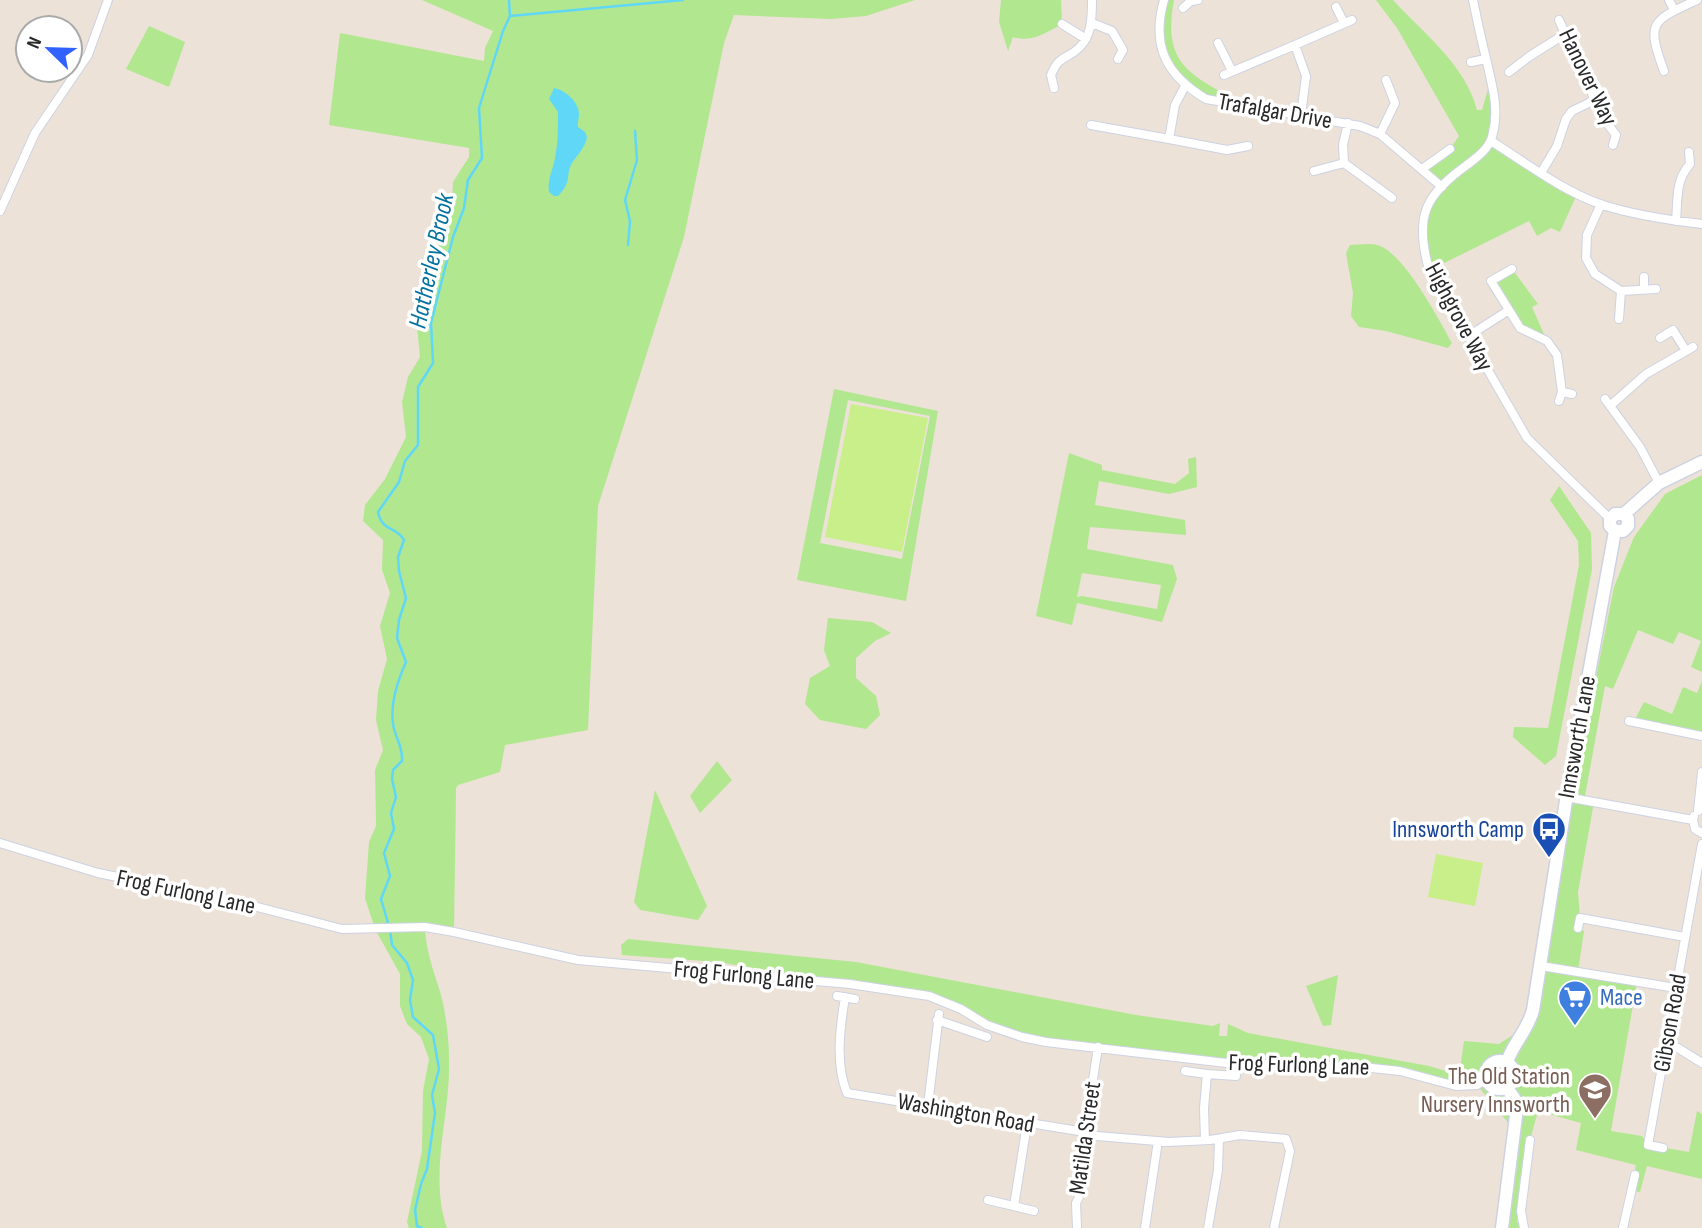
<svg xmlns="http://www.w3.org/2000/svg" width="1702" height="1228" font-family="'Sofia Sans Condensed',sans-serif">
	<rect width="100%" height="100%" fill="#ece2d7"/>
	<path fill="#b1e78f" fill-rule="evenodd" d="M422,0H915L866,16L831,19L734,15L724,43L684,237L598,506L588,730L505,745L500,772L458,785L456,788L454,932L425,928C426,952 434,972 441,995C446,1014 449,1039 449,1059C451,1115 428,1173 447,1228H409L407,1222L422,1151L423,1091L429,1059L421,1037L407,1024L400,1006V974L375,929L365,898L369,842L376,826L375,770L383,750L376,720L378,691L387,659L380,626L390,593L382,570L383,540L363,521L365,505L385,479L406,437L402,402L408,377L420,357L417,326L419,302L435,266L441,234L452,202L453,182L469,157V148L329,125L340,33L484,61L485,48L493,31Z
		M1001,0H1061L1062,24C1046,33 1031,43 1013,37L1008,51L999,22Z
		M1164,0H1174C1161,68 1194,76 1245,105L1206,99L1185,86L1160,43Z
		M1376,0H1393C1423,33 1465,64 1477,110H1482L1491,79L1496,100L1491,141L1577,194L1560,232L1551,228L1537,236L1529,221L1430,270L1421,224L1441,187L1422,169L1450,149L1459,136L1397,28Z
		M149,26L185,42L169,87L126,69Z
		M1350,245C1358,245 1369,243 1377,245C1403,251 1439,320 1452,343L1448,348L1386,331L1359,327L1351,316L1353,293L1346,253Z
		M1512,269L1538,304L1532,307L1547,341L1520,328L1491,281Z
		M834,389L938,411L906,601L797,580ZM848,400L930,416L902,559L820,543Z
		M1069,453L1102,465V470L1175,484L1189,473L1188,459L1196,457L1197,487L1169,494L1099,481L1095,505L1185,520L1186,535L1090,527L1087,549L1173,565L1177,579L1162,622L1077,603L1072,625L1036,616ZM1082,573L1161,585L1157,609L1082,596L1077,597Z
		M1702,475V672L1691,667L1701,641L1679,632L1673,644L1638,630L1613,689L1605,686L1585,796L1573,793L1614,587L1634,537L1665,494Z
		M1559,486L1591,533L1592,569L1556,756L1545,765L1513,737L1514,727L1548,728L1579,565L1578,541L1550,500Z
		M828,618L872,622L891,633L875,641L856,658V678L876,696L880,715L866,729L820,720L805,704L810,678L830,666L824,650Z
		M1702,681V736L1633,723L1644,702L1672,714L1683,687L1697,693Z
		M717,761L732,780L700,813L690,796Z
		M655,790L707,906L698,920L640,910L634,902Z
		M1566,797L1594,802L1578,892L1580,918L1578,928L1584,931L1578,971L1637,982L1611,1131L1642,1136L1648,1145L1689,1152L1697,1111L1702,1114V1179L1647,1166L1640,1192L1631,1191L1636,1165L1576,1150L1581,1123L1538,1111L1530,1140L1525,1139L1527,1145L1522,1168L1524,1169L1523,1179H1520L1517,1223H1520L1521,1228H1504L1515,1131L1477,1085L1456,1086L1400,1071L1235,1064L1022,1037L929,996L718,962L622,955L621,945L628,939L856,962L1136,1015L1213,1026L1220,1023L1219,1036H1227L1228,1024L1248,1033L1429,1066L1459,1075L1464,1041L1499,1044L1516,1033L1522,1037ZM1499,1061L1510,1064L1515,1073L1512,1083L1502,1089L1493,1087L1486,1078L1489,1067Z
		M1338,975L1331,1025L1323,1026L1306,986Z"/>
	<path fill="#c9ef8a" d="M851,404L928,418L902,552L825,537Z
		M1436,854L1483,863L1475,906L1428,897Z"/>
	<path fill="#61d7f7" d="M554,88C565,90 579,102 579,114C579,119 577,123 578,127L585,132L587,137C585,148 578,154 572,163C565,175 573,181 558,196H554L549,192C547,178 553,171 555,158C558,143 558,128 558,112L549,99Z"/>
	<g fill="none" stroke-linecap="round" stroke-linejoin="round">
		<path stroke="#61d7f7" stroke-width="2.5" d="M510,16L683,0
			M628,245L630,221L625,200L637,160L635,131
			M422,1228L417,1226L415,1210L421,1184L427,1169L435,1113L432,1095L439,1069L433,1035L413,1017L410,1000L413,980L407,963L392,945L390,930L381,899L390,876L384,853L394,829L391,813L396,797L392,779L393,770L402,761C403,744 394,737 393,723C390,702 398,680 406,662L397,638L399,620L406,598L399,571L398,557L404,540C396,526 382,532 378,512L399,482L405,461L418,445V387L433,363L431,323L453,237L464,208L468,180L482,158L479,108L503,31L510,16L509,0"/>
		<g stroke="#cdd2e2" stroke-width="10">
			<path id="street" d="M1164,0C1151,46 1166,75 1206,99L1360,126L1380,134L1442,187
				M1473,0C1477,19 1481,39 1486,58C1492,86 1500,109 1492,137C1488,150 1476,158 1467,165C1425,195 1415,216 1428,266L1527,438L1610,519
				M1669,0L1674,10
				M1336,7L1344,23
				M1183,8L1191,1L1198,0
				M1559,20L1603,118L1616,135L1613,145
				M1092,23L1112,31L1123,50L1118,59
				M1062,24L1086,39
				M1218,43L1232,71
				M1295,45L1352,20
				M1471,62L1486,59
				M1664,71C1646,22 1651,21 1697,0
				M1509,72L1530,56L1565,34
				M1224,75L1295,45L1306,76L1301,115
				M1054,88L1051,75C1058,59 1060,61 1074,52C1092,40 1092,19 1092,0
				M1348,123L1343,145L1344,163L1392,198
				M1091,125L1169,139L1175,105L1185,86
				M1380,134L1395,103L1386,80
				M1169,139L1227,150L1248,146
				M1491,141C1526,163 1561,190 1600,204C1632,215 1668,220 1702,224
				M1422,169L1450,149
				M1314,171L1344,163
				M1541,173L1557,146L1566,119L1572,111L1595,100
				M1601,204L1587,235L1586,258L1595,274L1621,291L1656,289
				M0,211L35,133L88,55L108,0
				M1676,221C1678,199 1675,181 1690,164L1689,152
				M1644,289V277
				M1509,310L1491,281L1512,269
				M1619,319L1621,291
				M1467,337L1509,310L1520,328L1547,341L1557,355L1562,392L1559,401
				M1660,338L1673,330L1686,351
				M1562,392L1572,394
				M1605,399L1640,447L1659,483
				M1610,406L1646,374L1693,347
				M1629,721L1702,736
				M1566,797L1693,820
				M1698,811L1702,772
				M1694,816L1693,820L1695,829L1702,833
				M0,843L98,873L234,901L342,929L425,927L454,932L578,960L850,984L929,996L961,1009L987,1025L1022,1037L1046,1042L1235,1064L1372,1068L1400,1071L1456,1086L1477,1085L1486,1078
				M1578,928L1580,918L1685,937
				M1541,966L1676,988
				M837,996L855,999
				M845,997C840,1028 835,1064 847,1093L1085,1132
				M937,1020L987,1037
				M1666,1046L1678,1048L1702,1063
				M1185,1071L1207,1074
				M928,1105L939,1014
				M1085,1135L1169,1142L1210,1140L1240,1135L1286,1139L1290,1151L1274,1228
				M1205,1140L1204,1108L1207,1074L1236,1076
				M1663,1148L1648,1145L1702,844
				M988,1200L1034,1211
				M1014,1206L1027,1124
				M1077,1228L1076,1203L1079,1197L1081,1158L1098,1047
				M1145,1228L1158,1141
				M1208,1228L1218,1170L1219,1139
				M1524,1228L1521,1211L1530,1140
				M1623,1228L1635,1175"/>
		</g>
		<g stroke="#cdd2e2" stroke-width="15">
			<path id="secondary" d="M1624,514L1659,483L1702,462
				M1615,531L1610,526V519L1615,514H1624
				M1615,531H1623L1628,526V519L1624,514
				M1486 1075a14 14 0 1 1 28 0a14 14 0 1 1-28 0Z
				M1507,1062C1513,1043 1527,1032 1533,1010L1568,788L1615,531
				M1502,1228L1516,1116L1514,1098L1507,1088"/>
		</g>
		<use href="#street" stroke="#fff" stroke-width="8"/>
		<use href="#secondary" stroke="#fff" stroke-width="12"/>
	</g>
	<defs>
		<g id="bus-pin" transform="scale(1.75)"><path d="M0 17L-7.5 6A9.5 9.5 0 1 1 7.5 6Z" fill="#1a4fb4" stroke="#fff"/><path d="M-5-6H5V4H4V6H2V4H-2V6H-4V4H-5ZM-3.5-4V0h7V-4ZM-3.5 1.2v1.5H-2V1.2ZM2 1.2v1.5H3.5V1.2Z" fill="#fff"/></g>
		<g id="supermarket-pin" transform="scale(1.75)"><path d="M0 17L-7.5 6A9.5 9.5 0 1 1 7.5 6Z" fill="#3f7fe0" stroke="#fff"/><path d="M-6-5.5h2.5l.6 2H6L4.5 2H-2.5L-4.4-4H-6ZM-1.5 3.2a1.3 1.3 0 1 0 .1 0ZM3 3.2a1.3 1.3 0 1 0 .1 0Z" fill="#fff"/></g>
		<g id="school-pin" transform="scale(1.75)"><path d="M0 17L-7.5 6A9.5 9.5 0 1 1 7.5 6Z" fill="#8d6e63" stroke="#fff"/><path d="M0-5L7-2L0 1L-7-2ZM-4 1L0 2.5L4 1V4Q0 6-4 4Z" fill="#fff"/></g>
	</defs>
	<g fill-rule="evenodd">
		<use href="#bus-pin" x="1549" y="829"/>
		<use href="#supermarket-pin" x="1575" y="997"/>
		<use href="#school-pin" x="1595" y="1090"/>
	</g>
	<g text-anchor="middle" dominant-baseline="central" stroke-width="7" stroke-linejoin="round" paint-order="stroke">
		<g font-size="24" fill="#282828" stroke="#fff">
			<text transform="translate(1588 77) rotate(64)">Hanover Way</text>
			<text transform="translate(1275 111) rotate(10)">Trafalgar Drive</text>
			<text transform="translate(1459 317) rotate(62)">Highgrove Way</text>
			<text transform="translate(1577 737) rotate(-80)">Innsworth Lane</text>
			<text transform="translate(186 892) rotate(12)">Frog Furlong Lane</text>
			<text transform="translate(744 975) rotate(5)">Frog Furlong Lane</text>
			<text transform="translate(1670 1023) rotate(-80)">Gibson Road</text>
			<text transform="translate(1299 1065) rotate(2)">Frog Furlong Lane</text>
			<text transform="translate(966 1113) rotate(10)">Washington Road</text>
			<text transform="translate(1085 1138) rotate(-82)">Matilda Street</text>
		</g>
		<g font-size="24" fill="#164399" stroke="#fff" text-anchor="end">
			<text x="1524" y="829">Innsworth Camp</text>
		</g>
		<g font-size="24" fill="#366cbe" stroke="#fff" text-anchor="start">
			<text x="1600" y="997">Mace</text>
		</g>
		<g font-size="24" fill="#785e54" stroke="#fff" text-anchor="end">
			<text x="1570" y="1076">The Old Station<tspan x="1570" dy="28">Nursery Innsworth</tspan></text>
		</g>
		<g font-size="26" font-style="italic" fill="#04729f" stroke="#fff">
			<text transform="translate(432 261) rotate(-78)">Hatherley Brook</text>
		</g>
	</g>
	<g transform="translate(49 49) rotate(293)"><circle r="33" fill="#ffffff" stroke="#a9a9a9" stroke-width="2"/>
	<path d="M0-5L12 26L0 18L-12 26Z" fill="#3162ff"/>
	<text y="-10" font-size="19" font-weight="bold" text-anchor="middle" fill="#282828">N</text>
	</g>
</svg>
